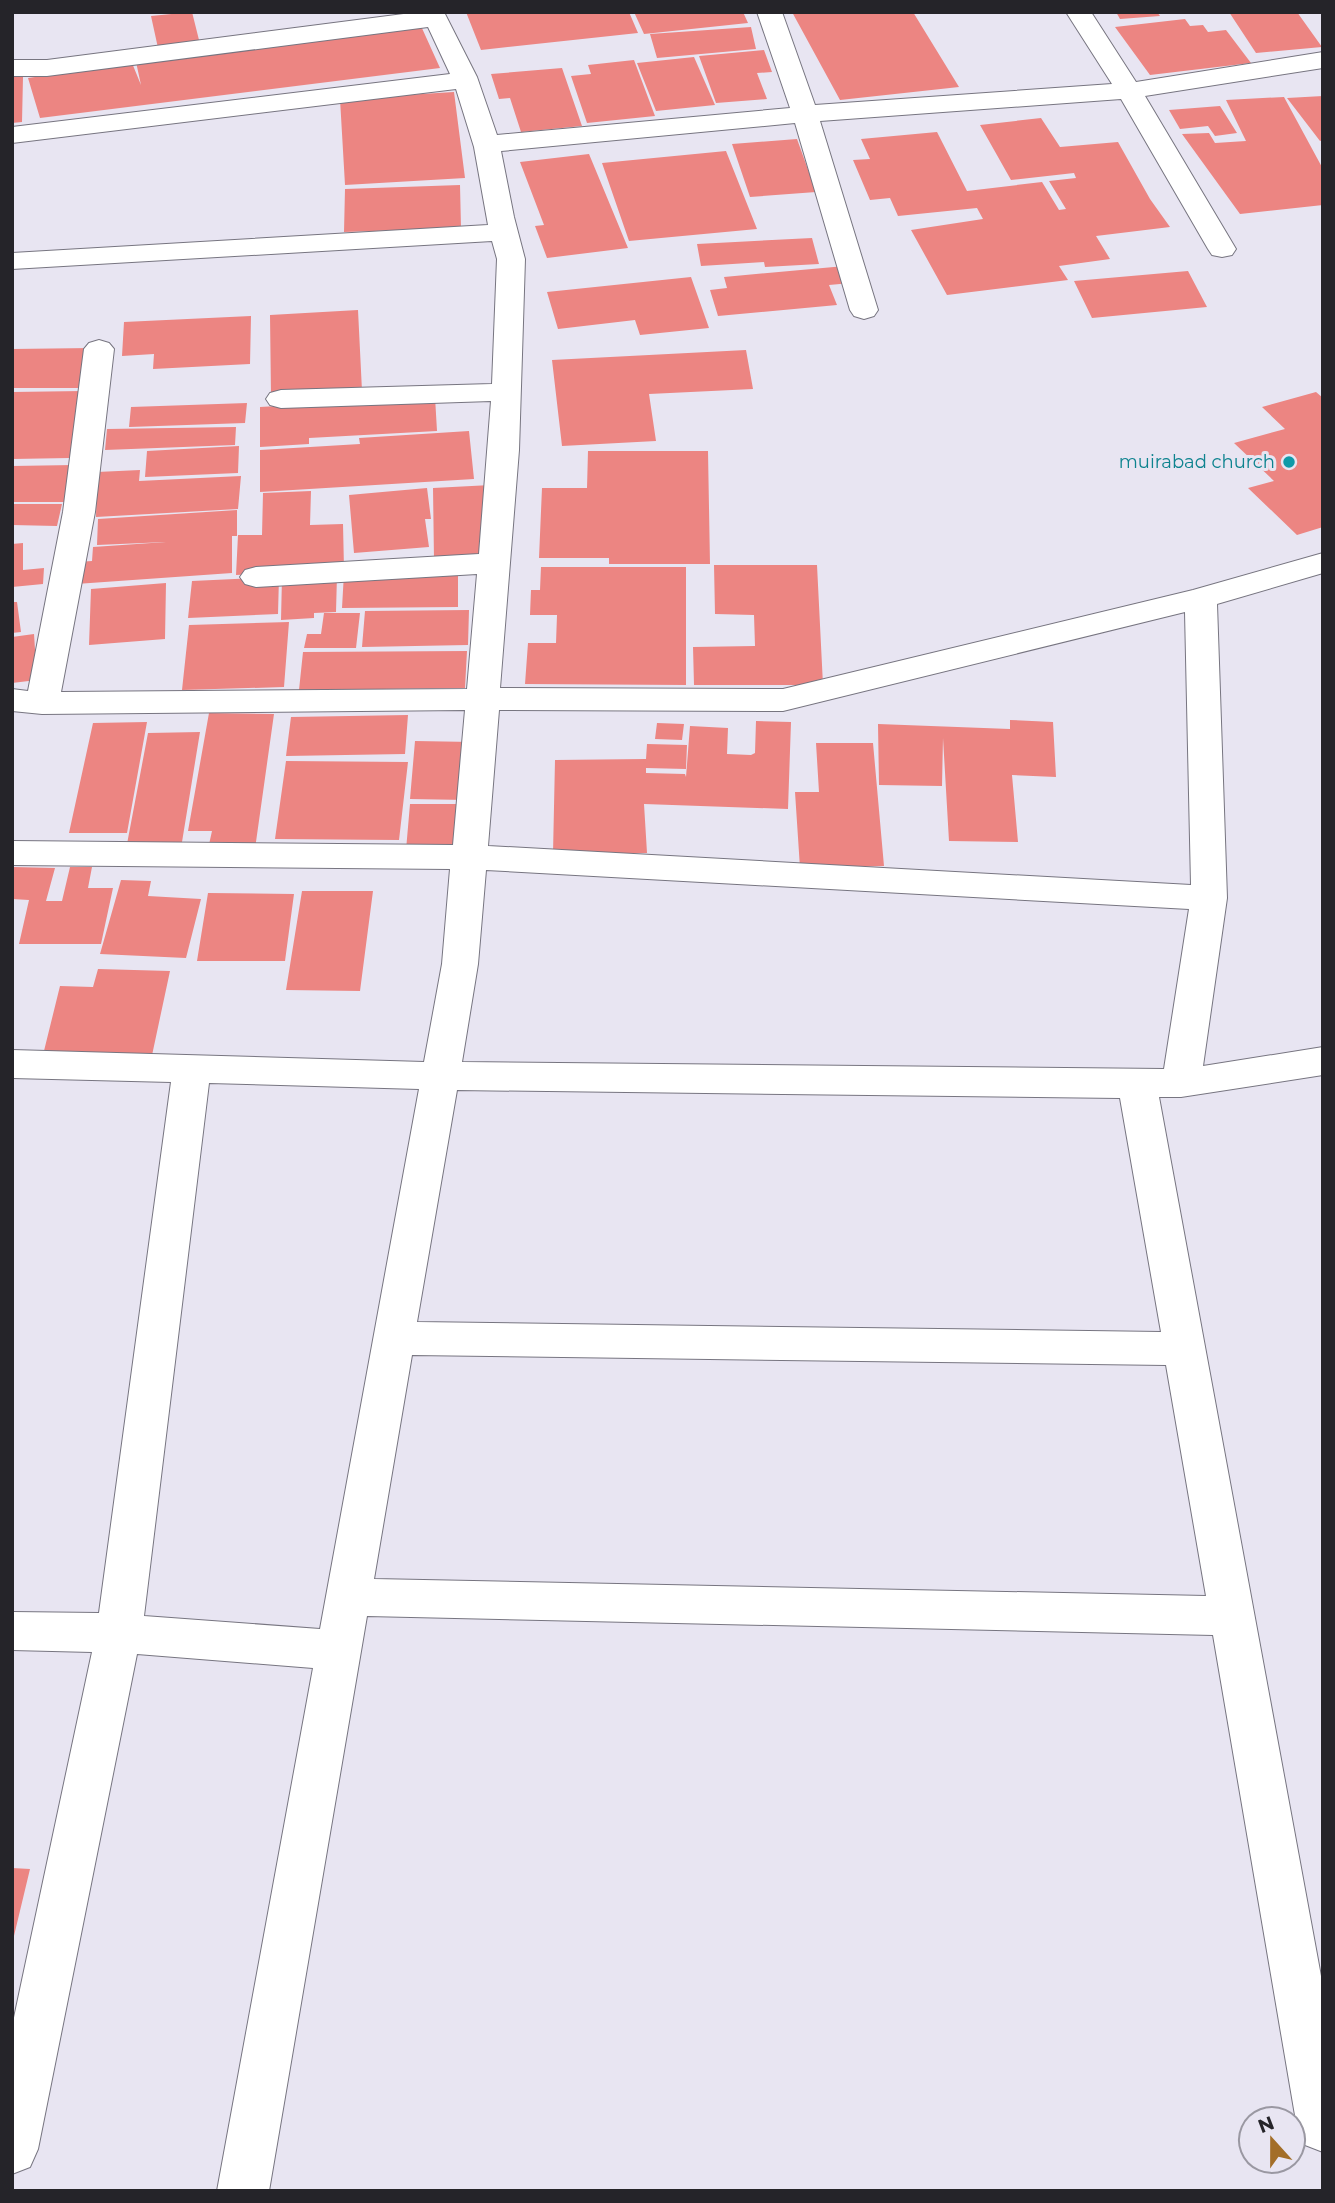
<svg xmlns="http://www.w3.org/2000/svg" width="1335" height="2203" font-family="Montserrat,sans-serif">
	<rect width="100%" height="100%" fill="#e8e5f2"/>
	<path fill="#ec8582" d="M192,12L200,44L158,48L151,16Z
		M466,12H629L638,33L481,50Z
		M634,12H743L748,23L644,34Z
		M792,12H913L959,87L840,100Z
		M1116,12H1157L1160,16L1120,19Z
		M1229,12H1297L1322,47L1256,53Z
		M1185,19L1190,26L1203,25L1208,32L1226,30L1251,63L1150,75L1115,27Z
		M421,26L440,68L40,118L28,78L132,63L141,85L136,62Z
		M751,27L756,49L657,58L650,34Z
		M764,50L772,72L757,73L767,99L716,103L699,56Z
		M694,57L715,105L656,111L637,63Z
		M634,60L655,116L587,123L571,76L591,74L588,65Z
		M562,68L582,126L521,132L510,98L499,99L491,74Z
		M12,77H23L22,122L12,123Z
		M454,92L465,178L345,185L340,99Z
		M1323,96V140L1320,141L1287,98Z
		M1284,97L1323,169V205L1240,214L1182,134L1209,133L1215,143L1246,141L1226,100Z
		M1220,106L1237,133L1215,136L1208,126L1180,129L1169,110Z
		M1041,118L1060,147L1118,142L1150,199L1170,227L1096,236L1110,259L1059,266L1068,280L947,295L911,230L983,219L977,208L898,216L890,198L870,200L853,160L870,159L861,139L937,132L967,191L1042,182L1059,210L1066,209L1049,181L1076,178L1074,173L1011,180L980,125Z
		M797,139L816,192L750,197L732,144Z
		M726,151L757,229L629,241L602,163Z
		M589,154L628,248L547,258L535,226L544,225L520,162Z
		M460,185L461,228L344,232L345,189Z
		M812,238L819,264L765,267L764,262L701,266L697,244Z
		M845,266L851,283L829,285L837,305L718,316L710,290L727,288L724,277Z
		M1188,271L1207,307L1092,318L1074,281Z
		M691,277L709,328L640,335L635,320L558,329L547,292Z
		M358,310L362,391L271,396L270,315Z
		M251,316L250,364L153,369L154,354L122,356L124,322Z
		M92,348L83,388H12V349Z
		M746,350L753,389L649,394L656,441L562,446L552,360Z
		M83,391L70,458L12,459V392Z
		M1316,392L1323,398V527L1297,535L1248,488L1274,481L1234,443L1285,429L1262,407Z
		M435,397L437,431L309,438V444L260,447V407Z
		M247,403L245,423L129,427L131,407Z
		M236,427L235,445L105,450L107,429Z
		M469,431L474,479L260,492V450L360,444L359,438Z
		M239,446L238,473L145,477L147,451Z
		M588,451H708L710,564H609V558H539L542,488H587Z
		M74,465L67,502H12V466Z
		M140,470L139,481L241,476L238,509L96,517L97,472Z
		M491,485L494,558L434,560L433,488Z
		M427,488L431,519H425L429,547L354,553L349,495Z
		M311,491L310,525L343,524L344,569L236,575L238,535H262L263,493Z
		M12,504H62L57,526L12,525Z
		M237,510V536H232V573L76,584L77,562L92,561L93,547L166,542L97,545L98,519Z
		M23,543V570L44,568L43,584L12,587V544Z
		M714,565H817L823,685H694L693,647L755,646L754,615L715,614Z
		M541,567H686V685L525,684L528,643H556L557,615H530L531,590H540Z
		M458,571V607L342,608L344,573Z
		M337,575L336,612L314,613V618L281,620L282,577Z
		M279,577L278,614L188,618L192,581Z
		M166,583L165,639L89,645L91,589Z
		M12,602H17L21,632L12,633Z
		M469,610L468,645L362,647L365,611Z
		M324,613H360L356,648H304L307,634H321Z
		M289,622L284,687L182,690L189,625Z
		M34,634L37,680L12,683V637Z
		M467,651L465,688L299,690L303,652Z
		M209,713L274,714L255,849H208L212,831H188Z
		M408,715L405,754L286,756L291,717Z
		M1010,720L1053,722L1056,777L1012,775L1018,842L949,841L943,738L942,786L879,785L878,724L1010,729V738Z
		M756,721L791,722L788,809L644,804L647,853L553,854L555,760L646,759L647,744L687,745L686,769L646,768V773L685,774L686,777L690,726L728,728L727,754L751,755L755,753Z
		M147,722L127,833H69L93,723Z
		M657,723L684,724L682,740L655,739Z
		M200,732L182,842L127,844L148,733Z
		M415,741L473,742L467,800L410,799Z
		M816,743H873L884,866L800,868L795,792H819Z
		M286,761L408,762L399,840L275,839Z
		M410,804H464L461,851L406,850Z
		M12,867L55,868L46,901H62L70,867H92L88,888H113L101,944H19L29,900L12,899Z
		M121,880L151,881L148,896L201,899L186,958L100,954Z
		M302,891H373L360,991L286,990Z
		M208,893L294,894L285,961H197Z
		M98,969L170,971L151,1060L42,1059L60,986L93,987Z
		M12,1868L30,1869L13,1940H12Z"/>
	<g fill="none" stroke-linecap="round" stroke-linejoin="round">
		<g stroke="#777580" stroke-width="2">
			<path id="minor" d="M419,12H444L477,77L497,135L790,108L757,12H782L815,105L1112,84L1066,12H1091L1136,82L1323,52V68L1145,96L1236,249L1232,255L1222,257L1212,255L1208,249L1121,99L820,121L878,310L874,316L864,319L854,316L850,310L795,123L501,151L514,217L525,259L519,450L500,688L783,689L1193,590L1323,553V573L1217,604L1227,898L1203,1066L1323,1047V1075L1181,1097H1159L1323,1987V2152L1305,2145L1297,2127L1213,1635L367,1616L269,2191H217L313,1668L137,1654L38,2149L30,2167L12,2174V2027L92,1652L12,1650V1612L99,1613L171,1082L12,1078V1050L424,1062L442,964L450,869L12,865V841L453,845L465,710L42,714L12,711V689L28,691L63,512L84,349L89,343L99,340L109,343L114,349L95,512L61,692L467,689L477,574L256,587L245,584L240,577L245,570L256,567L479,554L491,401L281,408L270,405L266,399L270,393L281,390L492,384L497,259L492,241L12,269V253L488,225L474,147L456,89L12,143V127L450,74L428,27L47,76H12V60H47ZM1185,612L1191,885L488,846L499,710L783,711ZM486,870L1189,909L1164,1069L462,1062L478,964ZM209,1083L419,1089L320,1629L144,1616ZM457,1090L1120,1098L1161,1332L417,1322ZM412,1355L1166,1365L1206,1596L374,1579Z"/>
		</g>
		<use href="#minor" fill="#fff" fill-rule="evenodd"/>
	</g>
	<circle fill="#0f9aa8" stroke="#e8e5f2" stroke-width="2.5" cx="1289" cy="462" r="7"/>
	<g text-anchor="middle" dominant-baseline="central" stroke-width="6" stroke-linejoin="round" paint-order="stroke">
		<g font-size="18" fill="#0d838f" stroke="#e8e5f2" text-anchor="end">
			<text x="1275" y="462">muirabad church</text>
		</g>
	</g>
	<rect width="1335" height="2203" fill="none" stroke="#252429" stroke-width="28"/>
	<g transform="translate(1272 2140) rotate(339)"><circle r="33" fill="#e8e5f2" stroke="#9a98a2" stroke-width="2"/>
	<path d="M0-5L12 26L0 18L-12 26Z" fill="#a36e28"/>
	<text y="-10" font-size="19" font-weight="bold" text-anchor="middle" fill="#252429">N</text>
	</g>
</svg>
